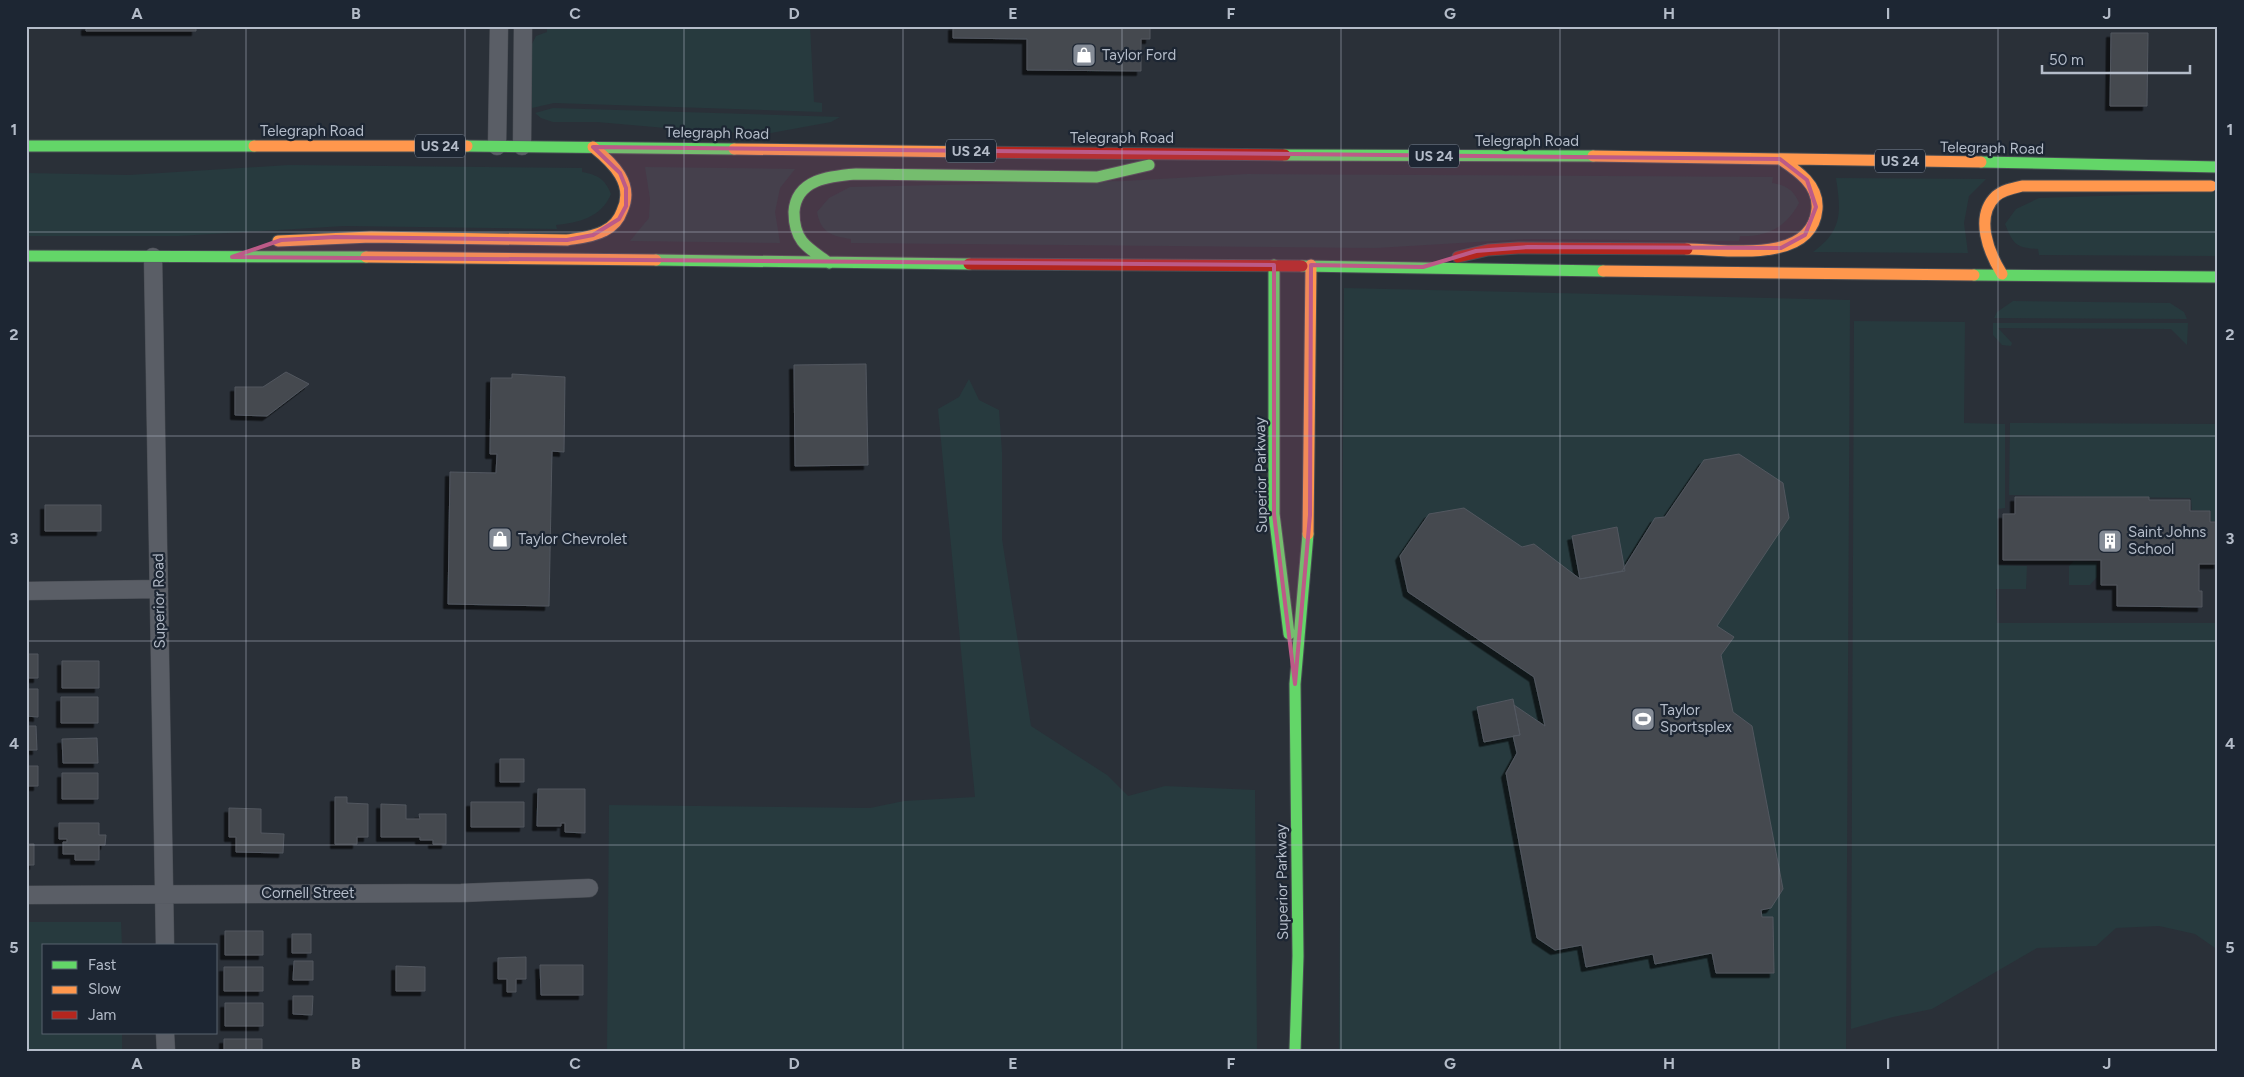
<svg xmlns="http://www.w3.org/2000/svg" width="2244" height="1077" font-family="Figtree,sans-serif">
	<defs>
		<filter id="shadow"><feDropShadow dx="-4.5" dy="4.5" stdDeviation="0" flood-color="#0009"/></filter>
	</defs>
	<rect width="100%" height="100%" fill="#2a3038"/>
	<path fill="#273a3e" d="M547,26H810L814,102L822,103V112L554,103L532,108L530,48L536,36L547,32Z
		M553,108L840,117L831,122L771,133L711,132L597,122H553L541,118L535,113Z
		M289,165L582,168V172C598,175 605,179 611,194C602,217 578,223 556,225L557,229L344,226L179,236H26V173L129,175Z
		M645,167L795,169L780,188L775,212L780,243L630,241L649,218L650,199Z
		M1248,174L1773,177L1772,183C1786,185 1794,190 1799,203C1786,227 1768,237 1740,236L1739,241L1527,239L1376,248L851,243V239C832,236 821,233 817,212L829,198L850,187L1124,181Z
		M1836,178L1986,179L1969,196L1964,223L1968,253L1813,252C1843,230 1841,212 1836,178Z
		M2218,192V256L2039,255L2038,249C2016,248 2013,244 2005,224L2016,209L2039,198Z
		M1344,288L1850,300L1846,1051H1339Z
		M2013,301L2170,303L2184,312L2187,319L1994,318L1997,312Z
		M1854,321L1965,322L1964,423L2005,424V508L1998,509L1999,565L2027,566L2026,589H1996L1997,623H2218V950L2195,934L2159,926L2116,928L2096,946L2037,948L1932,1009L1893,1017L1851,1029Z
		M1993,323H2188L2187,345L2171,329L1998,328L2012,343L2011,346L2002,345L1993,335Z
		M969,379L979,400L999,410L1002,452V539L1031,726L1107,775L1128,796L1165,786L1255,790L1257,1051H607L609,805L870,808L904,801L975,797L938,409L959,397Z
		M2010,423L2215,424V442L2218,449V521H2211V511L2192,510L2191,498L2009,495Z
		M2074,561L2097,562V577L2090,585H2069V566Z
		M26,922H121L122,946H44V1033H122V1050H26Z"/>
	<path fill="#444950" stroke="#52575f" filter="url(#shadow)" d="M86,26H196V31H86Z
		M953,26H1150V39H1141V71L1027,70V39L953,38Z
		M2111,33H2148L2147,106H2110Z
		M866,364L868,465L795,466L794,365Z
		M286,372L309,384L267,416L235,415V387H263Z
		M512,374L565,377L564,452L552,451L549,606L448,604L450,472L496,473L497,454H490L491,378H512Z
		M1739,454L1783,483L1789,518L1717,626L1734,637L1721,655L1733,712L1752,726L1783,889L1771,908L1761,910L1762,917H1773L1774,973H1716L1712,953L1655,964L1653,954L1586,967L1582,945L1555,950L1537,938L1506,773L1517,753L1513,736L1520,735L1514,705L1545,726L1534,677L1408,592L1400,556L1429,514L1464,508L1522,547L1534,544L1580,579L1622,571L1655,518L1665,517L1704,460Z
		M2015,497H2149V500H2190V511H2210V522H2218V564H2199V591H2202V607L2117,606V585H2101V560H2003V514H2015Z
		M45,505H101V531H45Z
		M1617,527L1625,571L1580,579L1572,536Z
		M26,654H38V678H26Z
		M62,661H99V688H62Z
		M26,689H38V717L26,716Z
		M61,697H98V723H61Z
		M1513,699L1520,735L1484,742L1477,707Z
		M26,726H36L37,750H26Z
		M97,738L98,763H63L62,739Z
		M500,759H524V782H500Z
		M26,766H38V786H26Z
		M62,773H98V799H62Z
		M538,789H585V833L565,832V823H561V826H537Z
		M335,797H347V803L368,804V837H357V844H335Z
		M471,802H524V827H471Z
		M381,804L406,805V819H420L419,814H446V844H433V840H420V837H381Z
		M229,808L261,809V833L284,834L283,853L236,852V837H229Z
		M59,823H99V835H106L105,845H99V860H75V854H63V842H67V839H59Z
		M26,844H34V865H26Z
		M225,931H263V955H225Z
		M292,934H311V953H292Z
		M526,957V979H516V992H507V979H498V958Z
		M294,961H313V980H293Z
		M540,965H583V995H541Z
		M396,966L425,967V991H396Z
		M224,967H263V991H224Z
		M293,996H313L312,1015L293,1014Z
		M225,1003H263V1026H225Z
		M224,1039H262V1051H224Z"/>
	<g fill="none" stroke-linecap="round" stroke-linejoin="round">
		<g stroke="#484c53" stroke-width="19">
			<path id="street" d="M497,146L499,26
				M522,146L523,26
				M153,257L165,946
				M26,591L159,589
				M26,895L461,893L589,888
				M165,1033L166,1051"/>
		</g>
		<g stroke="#484c53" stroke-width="13">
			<path id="fast" d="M26,146H254
				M467,146L734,149
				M1285,155L1593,156
				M1981,162L2218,167
				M26,256L366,257
				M656,260L969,264
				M829,263C820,256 809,250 802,241C796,233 794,222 794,212C796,179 830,176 856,174L1097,177L1149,165
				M1274,265V514L1289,634
				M1302,266L1603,271
				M1974,275L2218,277
				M1295,1051L1298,956L1295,684L1308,534"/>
		</g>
		<g stroke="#484c53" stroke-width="13">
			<path id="slow" d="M254,146H467
				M734,149L974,152
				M1593,156L1981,162
				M278,241L371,237L567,240C579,238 593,237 604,231C612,227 619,220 622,211C635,184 613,163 593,147
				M1687,249C1725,249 1812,265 1817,209C1819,185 1798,171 1780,159
				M366,257L656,260
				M1603,271L1974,275
				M2002,274C1989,253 1974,217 1996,196C2003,190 2013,188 2022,186H2211
				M1308,534L1311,265"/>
		</g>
		<g stroke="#484c53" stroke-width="13">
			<path id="jam" d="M974,152L1285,155
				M1458,257L1488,250L1518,248L1687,249
				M969,264L1302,266"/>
		</g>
		<use href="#street" stroke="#5a5e66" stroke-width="18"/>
		<use href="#fast" stroke="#63d668" stroke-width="11"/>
		<use href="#slow" stroke="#ff974d" stroke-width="11"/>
		<use href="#jam" stroke="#b3261e" stroke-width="11"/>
	</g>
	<path fill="#bc5a87" fill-opacity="0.2" stroke="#bc5a87" stroke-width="4" stroke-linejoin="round" d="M593,147L1780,159L1807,180L1816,207L1805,235L1781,248L1528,247L1476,251L1423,267L1311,265L1310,515L1295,684L1274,514V265L232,257L281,240L335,237L567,240L593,235L619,219L626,206V188L620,173Z"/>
	<path fill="none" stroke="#b4bcc9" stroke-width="1" stroke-opacity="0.55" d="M246,26V1051M465,26V1051M684,26V1051M903,26V1051M1122,26V1051M1341,26V1051M1560,26V1051M1779,26V1051M1998,26V1051M26,232H2218M26,436H2218M26,641H2218M26,845H2218"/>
	<defs>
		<g id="shop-square" transform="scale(1.25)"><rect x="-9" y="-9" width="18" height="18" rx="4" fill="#848b96" stroke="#1d2633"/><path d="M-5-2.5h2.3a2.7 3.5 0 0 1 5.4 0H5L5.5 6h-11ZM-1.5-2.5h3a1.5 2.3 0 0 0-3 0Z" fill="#fff"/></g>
		<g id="building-square" transform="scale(1.25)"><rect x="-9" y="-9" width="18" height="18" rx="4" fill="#848b96" stroke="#1d2633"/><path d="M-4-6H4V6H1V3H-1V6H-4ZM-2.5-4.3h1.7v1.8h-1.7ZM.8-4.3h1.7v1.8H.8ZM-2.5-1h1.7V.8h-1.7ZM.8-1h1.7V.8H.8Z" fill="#fff"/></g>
		<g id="stadium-square" transform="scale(1.25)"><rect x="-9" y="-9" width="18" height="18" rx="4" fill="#848b96" stroke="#1d2633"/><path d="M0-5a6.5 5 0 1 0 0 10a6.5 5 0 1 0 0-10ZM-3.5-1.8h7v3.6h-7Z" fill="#fff"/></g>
	</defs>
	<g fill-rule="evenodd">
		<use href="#shop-square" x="1084" y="55"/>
		<use href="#shop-square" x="500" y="539"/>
		<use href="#building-square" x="2110" y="541"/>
		<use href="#stadium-square" x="1643" y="719"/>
	</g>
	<g text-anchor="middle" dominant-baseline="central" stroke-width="4.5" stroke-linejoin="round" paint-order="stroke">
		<g fill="#1d2633" stroke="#878f9c" stroke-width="1">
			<rect x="415" y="134.5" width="50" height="23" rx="4"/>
			<rect x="946" y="139.5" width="50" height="23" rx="4"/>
			<rect x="1409" y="144.5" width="50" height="23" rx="4"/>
			<rect x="1875" y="149.5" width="50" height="23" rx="4"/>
		</g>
		<g font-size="14" font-weight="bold" fill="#b4bcc9">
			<text x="440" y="146">US 24</text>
			<text x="971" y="151">US 24</text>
			<text x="1434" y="156">US 24</text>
			<text x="1900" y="161">US 24</text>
		</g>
		<g font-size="15" fill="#b4bcc9" stroke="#1d2633" text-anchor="start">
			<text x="1102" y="55">Taylor Ford</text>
			<text x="2128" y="532">Saint Johns<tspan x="2128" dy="17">School</tspan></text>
			<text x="518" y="539">Taylor Chevrolet</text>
			<text x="1660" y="710">Taylor<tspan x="1660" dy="17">Sportsplex</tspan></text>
		</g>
		<g font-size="15" fill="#b4bcc9" stroke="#1d2633">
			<text x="312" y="131">Telegraph Road</text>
			<text transform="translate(717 133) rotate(1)">Telegraph Road</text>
			<text x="1122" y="138">Telegraph Road</text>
			<text x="1527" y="141">Telegraph Road</text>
			<text transform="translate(1992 148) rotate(1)">Telegraph Road</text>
			<text transform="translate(1261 475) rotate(-91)">Superior Parkway</text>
			<text transform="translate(159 601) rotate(-91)">Superior Road</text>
			<text transform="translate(1282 882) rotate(-91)">Superior Parkway</text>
			<text x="308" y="893">Cornell Street</text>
		</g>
	</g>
	<rect width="2244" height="1077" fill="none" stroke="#1d2633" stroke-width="55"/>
	<rect x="42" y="944" width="175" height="90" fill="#1d2633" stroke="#59626f"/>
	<rect x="52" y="961" width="25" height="8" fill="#63d668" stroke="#59626f"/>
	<text x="88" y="970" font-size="15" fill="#b4bcc9">Fast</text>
	<rect x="52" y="986" width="25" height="8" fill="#ff974d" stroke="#59626f"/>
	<text x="88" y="994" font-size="15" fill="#b4bcc9">Slow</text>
	<rect x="52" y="1011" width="25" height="8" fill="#b3261e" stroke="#59626f"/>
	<text x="88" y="1020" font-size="15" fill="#b4bcc9">Jam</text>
	<path d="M2042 65v8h148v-8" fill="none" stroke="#b4bcc9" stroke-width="2.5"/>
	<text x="2049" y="65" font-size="15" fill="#b4bcc9" stroke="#1d2633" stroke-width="4" paint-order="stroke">50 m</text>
	<rect x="28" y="28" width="2188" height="1022" fill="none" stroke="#b4bcc9" stroke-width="2"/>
	<g font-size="16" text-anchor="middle" font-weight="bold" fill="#b4bcc9">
		<text x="137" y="19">A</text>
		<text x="356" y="19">B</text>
		<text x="575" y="19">C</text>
		<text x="794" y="19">D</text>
		<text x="1013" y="19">E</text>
		<text x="1231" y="19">F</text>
		<text x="1450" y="19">G</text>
		<text x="1669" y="19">H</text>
		<text x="1888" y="19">I</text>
		<text x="2107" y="19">J</text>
		<text x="14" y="135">1</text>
		<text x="2230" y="135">1</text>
		<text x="14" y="340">2</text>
		<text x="2230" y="340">2</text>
		<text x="14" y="544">3</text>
		<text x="2230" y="544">3</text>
		<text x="14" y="749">4</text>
		<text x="2230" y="749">4</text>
		<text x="14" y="953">5</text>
		<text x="2230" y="953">5</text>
		<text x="137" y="1069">A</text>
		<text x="356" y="1069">B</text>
		<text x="575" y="1069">C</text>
		<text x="794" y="1069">D</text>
		<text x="1013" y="1069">E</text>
		<text x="1231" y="1069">F</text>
		<text x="1450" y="1069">G</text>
		<text x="1669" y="1069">H</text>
		<text x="1888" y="1069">I</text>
		<text x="2107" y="1069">J</text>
	</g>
</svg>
